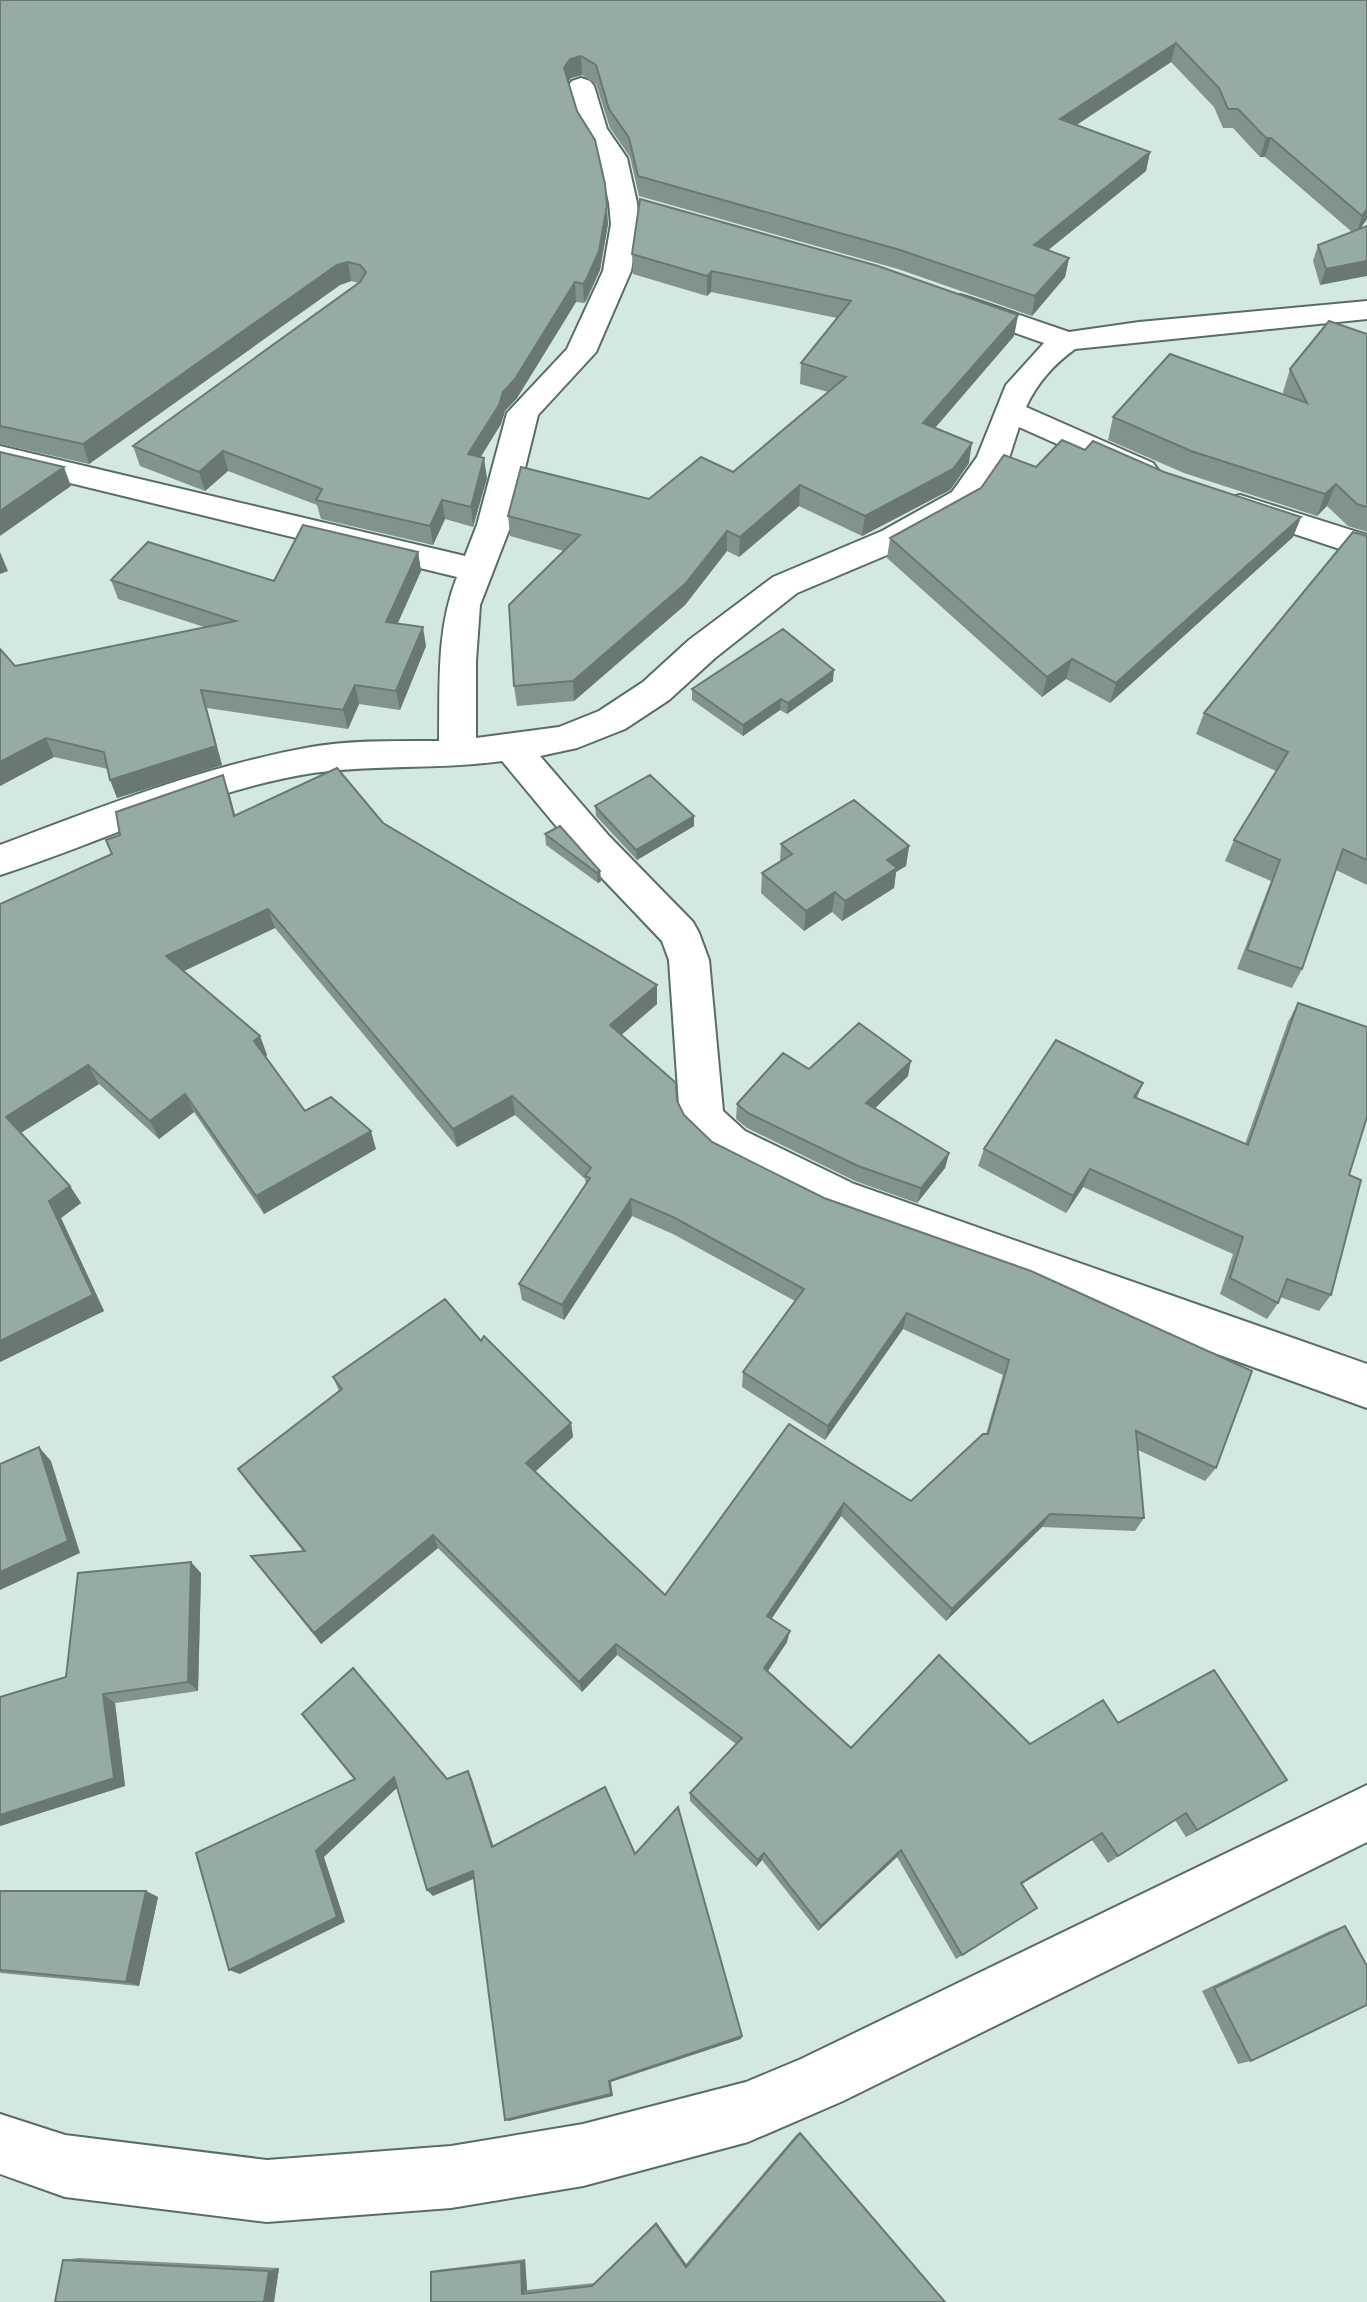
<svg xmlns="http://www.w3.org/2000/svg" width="1367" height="2302" font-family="Roboto,sans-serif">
	<rect width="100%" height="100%" fill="#d3e8e2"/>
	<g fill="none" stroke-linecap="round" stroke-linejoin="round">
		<g stroke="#5a6c67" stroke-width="4">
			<path id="minor" d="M581,78L590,81L594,86L607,129L627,158L637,203L639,224L631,271L596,352L538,415L511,525L480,605L476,661V738L559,727L599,711L643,682L689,640L773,577L882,531L952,492L977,457L1006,385L1044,343L950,310L945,304L950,298L960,295L970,298L1069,332L1139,322L1367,301V319L1075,349C1054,364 1037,383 1026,407L1153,463L1158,470L1153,477L1142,480L1131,477L1019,427L1009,458L976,506L906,547L797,593L715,658L669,700L625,729L577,748L540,756L609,836L693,922L699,933L709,960L723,1111L745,1131L854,1184L1367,1364V1408L823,1212L713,1157L687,1132L680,1119L669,960L662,941L581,856L502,761C439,770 376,764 313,773C204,790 104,842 0,875V845C101,807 204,766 311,747C353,740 397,741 439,741C440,686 436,629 457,577L0,466V446L465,556L477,525L507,413L567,349L603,271L611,224L609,203L599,158L581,129L568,86L572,81Z
				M1240,495L1367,535V558L1228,512L1224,505L1228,498Z
				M1367,1785V1842L843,2101L748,2142L583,2186L451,2208L267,2222L65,2197L0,2174V2114L65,2135L267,2160L451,2146L583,2124L746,2082L801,2059Z"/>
		</g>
		<use href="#minor" fill="#fff" fill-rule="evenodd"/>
	</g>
	<path fill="#82938e" d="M0,0H1367V219L1320,285L1313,261L1318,245L1352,232L1265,157H1260L1233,128H1223L1214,107L1171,62L1076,125L1150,152L1146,171L1048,250L1069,258L1065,277L1032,316L898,269L639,196L630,157L610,128L596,84L582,75L571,78L568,82L608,224L600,270L587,300L584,303L576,302L517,398L505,411L501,424L480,458L487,478L473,527L445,519L433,545L321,519L317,505L228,471L205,491L140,466L133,446L359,283L351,281L340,285L89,464L0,444Z
		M632,254L1018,315L1014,336L935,428L969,463L950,490L862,536L799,506L739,557L727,551L685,605L574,701L517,706L514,686L564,551L510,536L508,516L649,499L733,472L828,392L800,384L801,363L837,318L711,292L707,296L633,274Z
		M1367,334V532L1348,526L1327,506L1317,516L1184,473L1108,440L1113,417L1284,395L1283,392L1290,369Z
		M1085,450L1164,472L1301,517L1293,537L1110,703L1066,679L1042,697L887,558L890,538L1036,467Z
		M1367,536V885L1336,870L1302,969L1292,988L1237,969L1271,881L1225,861L1234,840L1276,771L1196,734L1204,713Z
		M418,552L421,571L397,624L426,646L400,710L359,704L348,729L207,708L222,765L117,798L108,769L54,757L0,786V649L15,666L204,627L118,599L111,580L274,581Z
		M833,681L787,714L780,710L743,736L692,700V689Z
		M230,796L235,815L383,823L657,985V1004L621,1035L677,1101L684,1115L712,1142L1216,1468L1205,1481L1138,1450L1144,1518L1135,1531L1042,1527L946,1621L841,1516L771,1619L787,1642L768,1671L851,1748L1030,1744L1118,1723L1274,1788L1186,1837L1175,1820L1108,1863L1092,1840L1022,1884L1037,1908L956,1959L897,1857L818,1931L762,1860L756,1867L690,1801V1793L736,1744L617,1655L582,1692L438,1548L321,1644L251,1556L303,1551L247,1482L238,1469L339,1391L333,1377L481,1341L571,1423L573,1437L535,1472L665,1595L789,1424L911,1501L986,1434L1003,1375L903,1329L825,1440L742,1387L743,1372L795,1301L673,1234L632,1216L564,1320L522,1300L519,1284L586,1184L585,1179L515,1115L457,1147L275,928L184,971L260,1036L267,1055L265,1057L305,1111L376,1149L264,1214L194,1112L159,1139L99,1084L21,1133L70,1186L81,1203L61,1218L104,1311L0,1362V904L111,854Z
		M595,806L694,816V826L637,860L596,816Z
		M545,834L600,871L601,881L598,883L546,845Z
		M781,844L909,846L906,866L896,872L894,888L842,921L832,912L804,931L761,893L762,873L780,862Z
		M1298,1003L1349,1175L1331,1295L1319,1311L1280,1297L1278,1303L1267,1319L1220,1294L1233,1254L1083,1187L1066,1213L978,1166L984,1149L1143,1083L1137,1098L1245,1144L1288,1022Z
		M809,1069L908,1076L875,1108L949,1153L945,1168L917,1203L855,1181L747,1128L736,1119L737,1104Z
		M201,1573L198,1691L115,1703L125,1786L0,1826V1697L66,1677Z
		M0,1891H146L158,1897L139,1986L0,1973Z
		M1345,1926L1251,2061L1238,2064L1202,1991L1330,1931Z
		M800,2133L945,2302H431V2272L437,2270L525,2259L527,2290L595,2283L656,2222L686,2264L797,2134Z
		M79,2258L279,2268L274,2302L63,2260Z"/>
	<path fill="#6a7874" d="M1176,43L1171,62L1057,138L1060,119Z
		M581,56L582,75L571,78L565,87L564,68L570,59Z
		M1266,138H1271L1265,157H1260Z
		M1150,152L1146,171L1031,264L1034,245Z
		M607,205L608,224L600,270L584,303L583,284Z
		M1367,209V219L1356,235L1362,216Z
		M1069,258L1065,277L1032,316L1035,296Z
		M1367,261V276L1320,285L1326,269Z
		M348,262L351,281L340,285L89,464L83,444L337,265Z
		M712,271L711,292L707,296V276Z
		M575,282L576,302L517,398L505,411L501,424L470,474L468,454L503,392Z
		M1018,315L1014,336L921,444L923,423Z
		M972,443L969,463L950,490L862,536L865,516Z
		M223,451L228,471L205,491L199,472Z
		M484,458L487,478L473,527L471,507Z
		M64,467L71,486L0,536V511Z
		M1336,484L1327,506L1317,516L1325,494Z
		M800,485L799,506L739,557L740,537Z
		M442,500L445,519L433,545L430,526Z
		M1301,517L1293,537L1110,703L1116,683Z
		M727,531V551L685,605L574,701L573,681Z
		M0,552L8,571L0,574Z
		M418,552L421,571L390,641L386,622Z
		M423,627L426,646L400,710L396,691Z
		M1072,659L1066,679L1042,697L1047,677Z
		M834,670L833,681L787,714L788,703Z
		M355,685L359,704L348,729L343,710Z
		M201,690L222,765L117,798L110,780Z
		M781,699L780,710L743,736V725Z
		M46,738L54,757L0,786V762Z
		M223,775L230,796L241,837L234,816Z
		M694,816V826L637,860L636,850Z
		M909,846L906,866L896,872L894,888L842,921L845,901L887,860Z
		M600,871L601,881L598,883L597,873Z
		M835,892L832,912L804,931L806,911Z
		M268,909L275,928L175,975L166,956Z
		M657,985V1004L611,1044L610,1025Z
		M260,1036L267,1055L261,1060L254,1041Z
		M911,1061L908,1076L864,1119L866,1103Z
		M88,1065L99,1084L17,1135L6,1117Z
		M185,1094L194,1112L159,1139L150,1121Z
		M512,1096L515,1115L457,1147L453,1129Z
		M371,1131L376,1149L264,1214L256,1196Z
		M949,1153L945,1168L917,1203L921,1188Z
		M1090,1169L1083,1187L1066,1213L1073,1196Z
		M70,1186L81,1203L61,1218L104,1311L0,1362V1341L49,1201Z
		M631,1199L632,1216L564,1320L562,1305Z
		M907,1313L903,1329L825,1440L828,1426Z
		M571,1423L573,1437L529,1477L526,1463Z
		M39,1447L51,1461L80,1553L0,1590V1572Z
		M844,1503L841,1516L766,1627L767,1616Z
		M1050,1514L1042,1527L946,1621L952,1609Z
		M433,1535L438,1548L321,1644L314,1633Z
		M191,1562L201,1573L198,1691L188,1682Z
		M790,1631L787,1642L763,1678L764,1668Z
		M616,1644L617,1655L582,1692L579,1682Z
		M103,1694L115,1703L125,1786L0,1826V1815Z
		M468,1771L472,1779L496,1854L492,1847Z
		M394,1777L400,1785L324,1857L345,1922L240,1974L229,1970L316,1851Z
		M1287,1780L1274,1788L1186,1837L1197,1830Z
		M1102,1833L1092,1840L1014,1889L1021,1883Z
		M901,1850L897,1857L818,1931L821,1926Z
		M764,1853L762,1860L756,1867L758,1860Z
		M473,1871L478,1877L433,1896L427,1890Z
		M146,1891L158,1897L139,1986L126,1982Z
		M742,2036L741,2039L611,2082L613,2096L509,2121L505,2120L609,2081Z
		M656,2222L686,2264V2267L656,2224Z
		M525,2259L527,2290L522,2294L521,2262Z
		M279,2268L274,2302H264L269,2271Z"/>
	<path fill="#97aba5" stroke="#6a7874" stroke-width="2" d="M0,0H1367V209L1362,216L1271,138H1266L1238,109H1228L1219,88L1176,43L1060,119L1150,152L1034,245L1069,258L1035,296L900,250L638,176L629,138L609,109L596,65L581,56L570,59L564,68L577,111L595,140L605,184L607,205L599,251L586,280L583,284L575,282L515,379L503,392L499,405L468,454L484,458L471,507L442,500L430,526L316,500L322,489L223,451L199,472L133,446L360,282L366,272L360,265L348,262L337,265L83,444L0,426Z
		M640,199L878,266L1018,315L923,423L972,443L953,469L865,516L800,485L740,537L727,531L685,584L573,681L514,686L509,605L580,535L508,516L521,467L649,499L701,457L733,472L846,377L801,363L851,301L712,271L707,276L632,254Z
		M1367,226V261L1326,269L1318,245Z
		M1329,321L1367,334V507L1357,504L1336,484L1325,494L1191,451L1113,417L1170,354L1307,403L1290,369Z
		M1062,440L1085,450L1093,441L1164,472L1301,517L1116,683L1072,659L1047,677L890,538L981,488L1004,455L1036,467Z
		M0,452L64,467L0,511Z
		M303,525L418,552L386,622L423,627L396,691L355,685L343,710L201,690L216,746L110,780L104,752L46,738L0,762V649L15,666L236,621L111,580L148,542L274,581Z
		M1353,532L1367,536V860L1343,849L1302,969L1247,950L1280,860L1234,840L1288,752L1204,713Z
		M783,629L834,670L788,703L781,699L743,725L692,689Z
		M337,768L383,823L657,985L610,1025L676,1083L677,1101L684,1115L712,1142L824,1198L1031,1271L1252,1371L1216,1468L1136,1431L1144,1518L1050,1514L952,1609L844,1503L767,1616L790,1631L764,1668L851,1748L939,1655L1030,1744L1103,1700L1118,1723L1214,1670L1287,1780L1197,1830L1186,1813L1118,1856L1102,1833L1021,1883L1037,1908L962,1955L901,1850L821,1926L764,1853L758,1860L690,1793L742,1738L616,1644L579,1682L433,1535L314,1633L251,1556L305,1551L238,1469L342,1389L333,1377L445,1299L481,1341L484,1336L571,1423L526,1463L665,1595L789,1424L911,1501L983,1434H988L1009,1360L907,1313L828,1426L743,1372L804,1289L673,1217L631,1199L562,1305L519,1284L590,1178L585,1176L591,1168L512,1096L453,1129L268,909L166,956L260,1036L254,1041L305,1111L331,1097L371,1131L256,1196L185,1094L150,1121L88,1065L6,1117L70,1186L49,1201L93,1295L0,1341V904L112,854L106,840L120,835L116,812L223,775L234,816Z
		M650,775L694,816L636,850L595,806Z
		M854,800L909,846L887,860L897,868L845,901L835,892L806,911L762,873L792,854L781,844Z
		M560,826L600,871L597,873L545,834Z
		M1298,1003L1367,1027V1117L1349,1175L1361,1180L1331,1295L1287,1279L1278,1303L1230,1278L1243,1237L1090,1169L1073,1196L984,1149L1056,1040L1143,1083L1134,1097L1248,1145Z
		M859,1023L911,1061L866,1103L949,1153L921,1188L858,1166L748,1113L737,1104L783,1053L809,1069Z
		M39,1447L68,1541L0,1572V1464Z
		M191,1562L188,1682L103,1694L114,1778L0,1815V1697L66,1677L78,1573Z
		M353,1668L447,1779L468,1771L492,1847L605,1787L635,1854L678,1807L742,2036L609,2081L611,2094L505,2120L473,1871L427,1890L394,1777L316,1851L337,1917L229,1970L196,1853L355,1779L302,1714Z
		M0,1891H146L126,1982L0,1970Z
		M1345,1926L1367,1966V2005L1251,2061L1214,1988Z
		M800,2133L945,2302H431V2272L521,2262L522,2294L592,2286L656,2224L686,2267Z
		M63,2260L269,2271L264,2302H55Z"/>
</svg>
